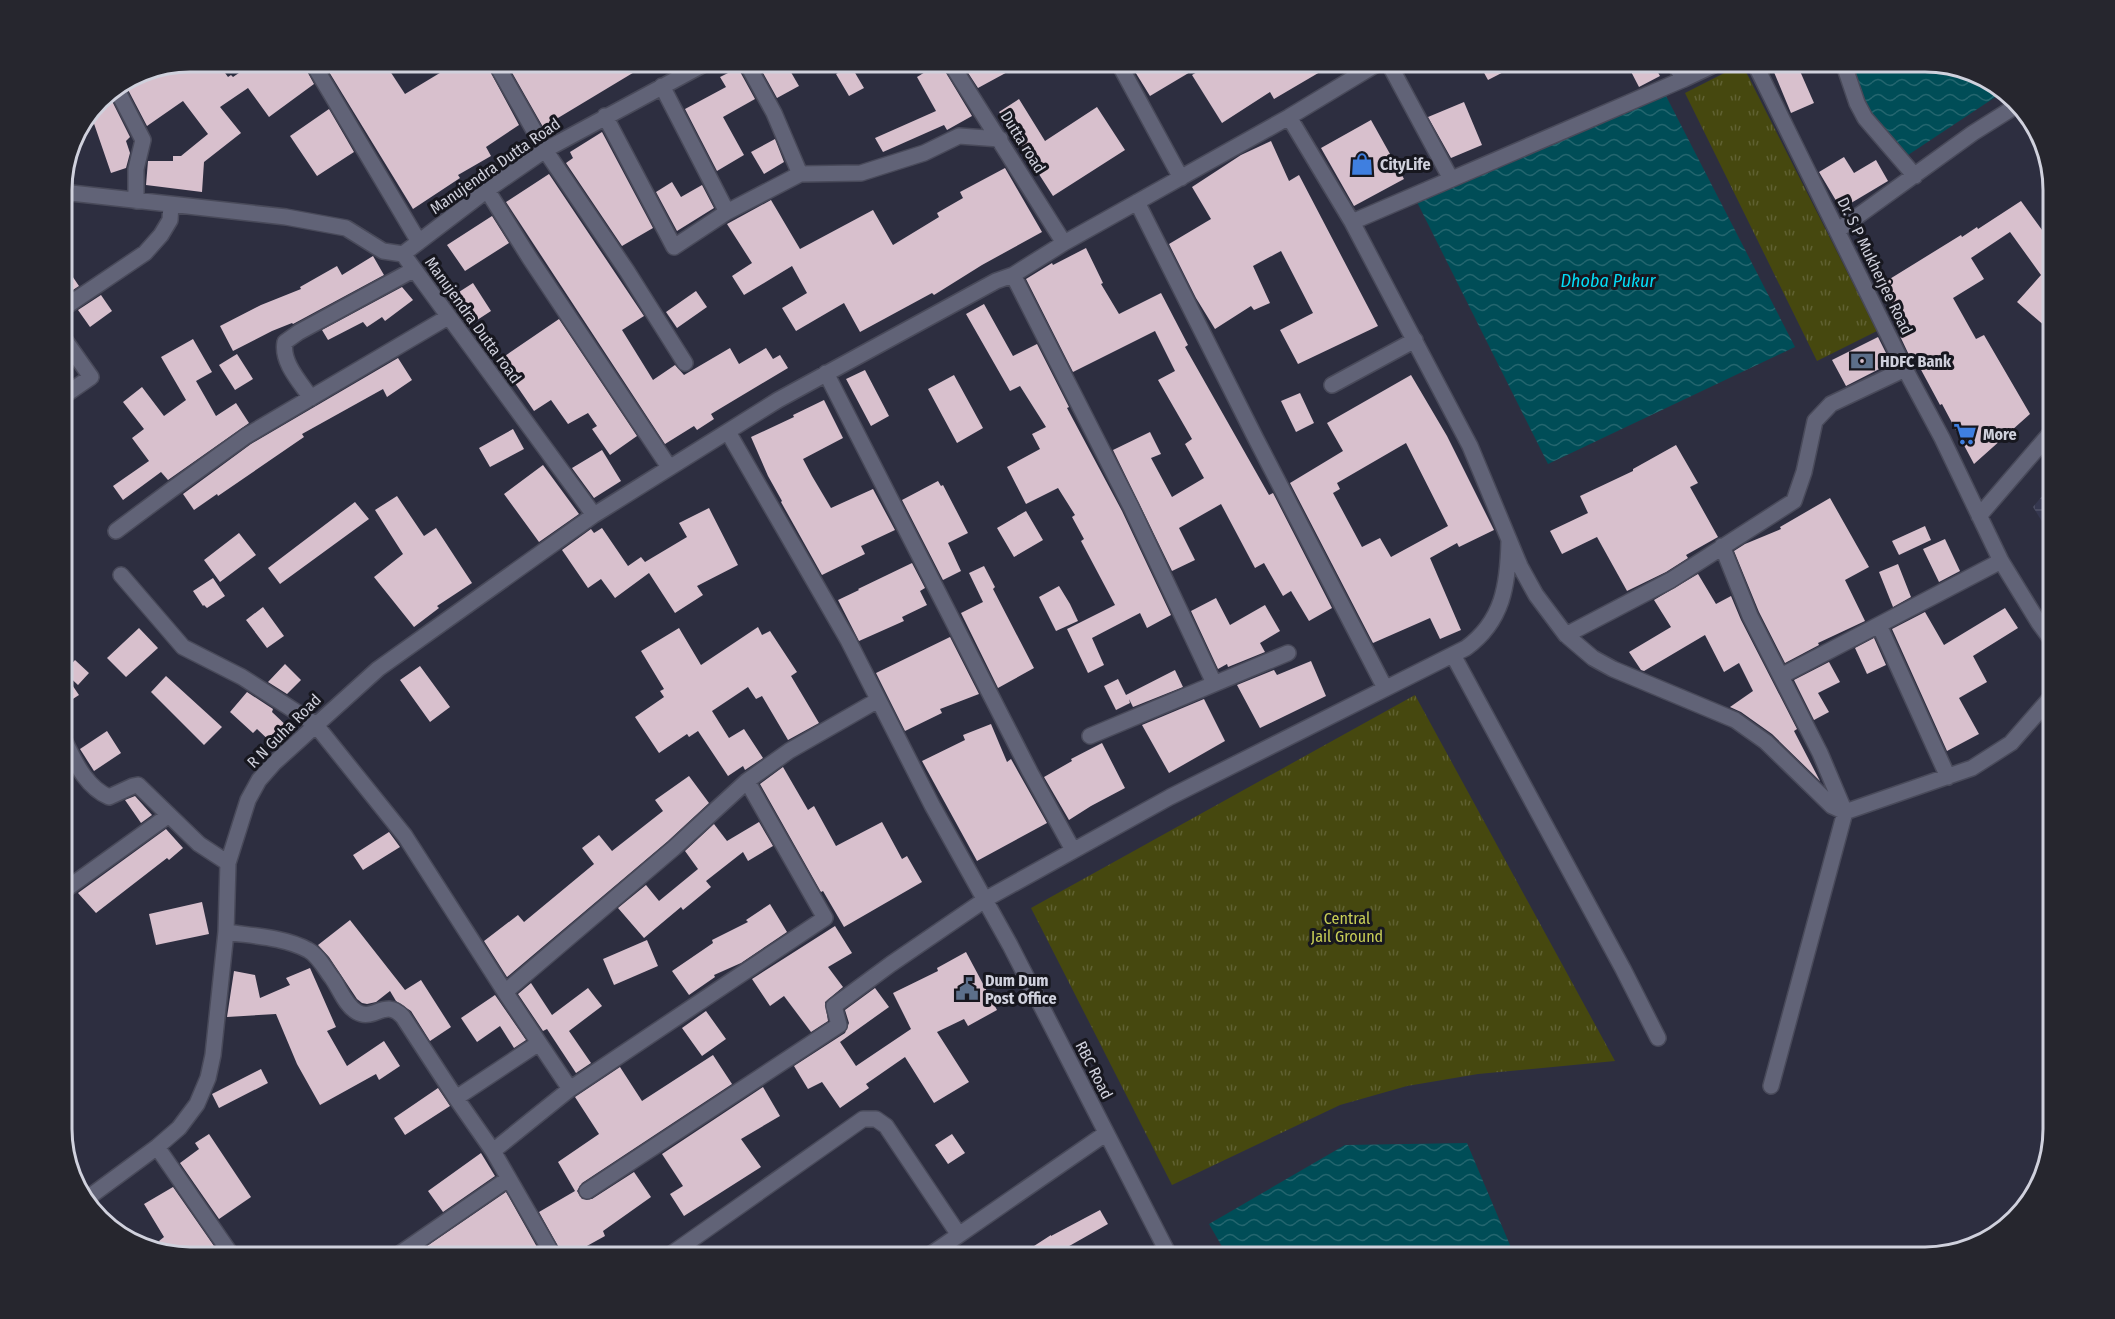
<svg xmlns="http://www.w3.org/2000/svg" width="2115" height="1319" font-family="'Fira Sans Condensed',sans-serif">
	<defs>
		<pattern id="industrial-grid" width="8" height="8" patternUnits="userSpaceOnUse" patternTransform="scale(1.5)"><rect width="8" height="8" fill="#35374f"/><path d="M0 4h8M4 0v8" fill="none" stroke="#515368"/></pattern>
		<pattern id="park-tufts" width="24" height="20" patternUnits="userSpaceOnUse" patternTransform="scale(1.5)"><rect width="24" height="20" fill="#46480f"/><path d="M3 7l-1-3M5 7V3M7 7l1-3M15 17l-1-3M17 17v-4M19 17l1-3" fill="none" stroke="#606132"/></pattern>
		<pattern id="water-waves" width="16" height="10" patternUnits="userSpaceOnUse" patternTransform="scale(1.5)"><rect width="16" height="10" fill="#004d57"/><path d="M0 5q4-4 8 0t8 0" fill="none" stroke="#24666f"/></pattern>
	</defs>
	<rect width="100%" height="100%" fill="#2d2e40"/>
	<path fill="url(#industrial-grid)" d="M2053,483V539L2033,507Z"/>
	<path fill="url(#park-tufts)" d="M1742,64L1877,331L1817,361L1685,93Z
		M1415,695L1615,1061L1478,1074L1407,1086L1340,1105L1172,1185L1031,908Z"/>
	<path fill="url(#water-waves)" d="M1848,62H1925L1990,79L2003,92L1905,157L1873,118L1861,98Z
		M1664,92L1795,347L1548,464L1416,200Z
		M1467,1143L1515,1257H1228L1209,1224L1345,1145Z"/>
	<path fill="#d8c0cd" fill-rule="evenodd" d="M189,62H217L228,77L231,75L233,77L255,62H302L314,84L269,117L248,88L220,107L241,133L204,162L202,192L146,185L148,161H173V156H181L208,134L183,101L147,126L124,82L141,71L146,70L149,75L160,67Z
		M323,62H384L405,94L458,62H485L519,125L486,147L491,156L458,175L460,178L413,209Z
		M506,62H651L543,127Z
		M757,62H785L799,86L777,98Z
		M961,62H1026L978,88Z
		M1129,62H1207L1150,96Z
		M1214,62H1337L1274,99L1270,92L1222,123L1192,75Z
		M1478,62H1523L1488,80Z
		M1626,62H1652L1660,76L1639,87Z
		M1779,62H1796L1814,103L1791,113L1771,65Z
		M940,63L972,116L947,130L944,125L883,152L875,138L936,111L917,77Z
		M851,66L864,88L849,96L836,74Z
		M738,68L755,99L723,117L744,155L717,171L685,109L726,87L720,77Z
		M108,93L130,137L126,141L130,153L126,168L111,173L90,112L99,99Z
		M1019,99L1045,141L1097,107L1125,150L1053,196L999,112Z
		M1464,102L1482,145L1451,158L1428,117Z
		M329,109L354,152L317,176L290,136Z
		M1371,120L1404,179L1354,206L1321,148Z
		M602,132L653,228L622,246L566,163L573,158L570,152Z
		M775,139L784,162L764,174L751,152Z
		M1271,141L1289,181L1299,175L1378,326L1298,364L1280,330L1313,313L1281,251L1253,266L1270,303L1254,310L1251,306L1215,329L1196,298L1169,244L1211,219L1192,187L1241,155Z
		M1844,157L1854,173L1876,160L1888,181L1841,209L1819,172Z
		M1005,168L1042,232L982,265L934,295L932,293L860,332L844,303L796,331L782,308L807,293L792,266L744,295L732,276L752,263L727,224L771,200L800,249L873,210L893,245L939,217L937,213L963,198L960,192Z
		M549,174L644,316L622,330L653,380L675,365L684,375L730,348L739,364L766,348L773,359L780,355L788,368L711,414L714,419L697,430L694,426L665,444L506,202Z
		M672,182L681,197L702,185L714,208L677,231L656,192Z
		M2021,201L2053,245V333L2017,302L2041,275L2010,232L1971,258L1984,279L1953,298L1976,339L1984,335L2030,414L1974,464L1942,404L1940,405L1912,353L1909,355L1900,336L1910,330L1880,285L1961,235L1962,237L1977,227L1978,229Z
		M492,216L509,243L465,271L447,245Z
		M1086,248L1103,283L1101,284L1119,314L1161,293L1188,345L1185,347L1269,495L1273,493L1332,608L1309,621L1291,591L1283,596L1264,563L1255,568L1221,504L1179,528L1195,560L1172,571L1113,450L1150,432L1161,454L1151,458L1172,497L1204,478L1185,444L1192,439L1158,380L1175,371L1155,331L1073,372L1026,279L1052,263L1053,265Z
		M373,256L384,275L293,324L292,323L272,331L233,351L220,326L261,305L301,289L300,287L337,266L342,275Z
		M62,261L79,286L62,297Z
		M473,283L491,311L468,326L448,299Z
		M402,287L413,300L385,321L382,317L367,327L363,322L328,340L322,330Z
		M696,291L707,307L677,328L666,312Z
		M101,295L112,311L90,327L78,310Z
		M984,304L1013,356L1037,344L1069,407L1067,408L1122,511L1171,615L1147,628L1140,613L1092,638L1104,665L1088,673L1067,629L1115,605L1081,541L1084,539L1072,517L1075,515L1058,488L1026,504L1007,467L1040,449L1032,434L1046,427L1020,386L1010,391L966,314Z
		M559,319L637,436L610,455L592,429L597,426L588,413L568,424L551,400L534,411L499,360Z
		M1878,337L1891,363L1846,386L1832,360Z
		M193,339L212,372L196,381L216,416L236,403L249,423L168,480L161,472L123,500L113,486L149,461L132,438L144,429L123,402L142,387L164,416L186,400L161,357Z
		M237,354L253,379L235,390L219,365Z
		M398,358L412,380L387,397L383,389L302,434L304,437L218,496L217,494L194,510L183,494L251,444Z
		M865,370L889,416L871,426L846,379Z
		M954,375L983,428L957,443L928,389Z
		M1411,375L1447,436L1494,530L1459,547L1457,543L1430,558L1461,630L1440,639L1430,618L1373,643L1290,483L1343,451L1327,423ZM1406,443L1448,526L1391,557L1380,538L1362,547L1333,493L1340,489L1337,483Z
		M1300,393L1314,423L1296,432L1281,401Z
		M824,400L843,438L803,459L812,476L831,508L873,489L895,530L861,546L865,554L822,575L781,502L782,501L768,476L751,437L794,417L793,415Z
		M513,429L524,449L490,467L479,448Z
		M1676,445L1698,483L1690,487L1718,537L1686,555L1688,558L1666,572L1627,591L1597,537L1562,554L1550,531L1588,513L1580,496L1633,471V469Z
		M602,450L621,481L594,498L572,468Z
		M543,465L579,514L539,542L504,494Z
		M938,481L941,486L943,485L968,533L948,543L961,571L943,580L902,500Z
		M397,496L424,536L436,528L472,583L437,606L439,608L414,627L374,577L403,554L375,510Z
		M1830,498L1869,567L1845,580L1865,621L1818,643L1819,645L1785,663L1759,612L1734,551L1745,544L1781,529L1780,527Z
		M355,502L369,519L280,584L268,568Z
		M709,508L738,565L697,586L703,595L675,613L649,573L615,598L601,579L588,588L562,550L591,529L594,533L602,528L628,566L641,557L645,562L687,537L679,523Z
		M1026,511L1043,540L1014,557L997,528Z
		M1925,526L1931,540L1899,555L1892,541Z
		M239,533L256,555L220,582L204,560Z
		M1945,539L1960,571L1939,582L1923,549Z
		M912,563L925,588L920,591L927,605L902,617L904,621L859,641L838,600L859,590L858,589Z
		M1898,564L1911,597L1893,607L1879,572Z
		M984,566L995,587L993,589L1034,668L998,688L961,613L983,602L969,573Z
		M1698,574L1716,604L1731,596L1741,620L1797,729L1794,731L1820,781L1772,734L1741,712L1730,707L1753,691L1739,663L1724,672L1705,635L1644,671L1641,670L1629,652L1671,627L1654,600Z
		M213,578L225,596L207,608L204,605L203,606L193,591Z
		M1059,586L1070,604L1078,621L1056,631L1039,597Z
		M1216,598L1230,625L1265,605L1280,631L1260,643L1265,652L1228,667L1227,664L1218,669L1191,611Z
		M263,607L284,636L267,648L246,620Z
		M2005,608L2018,628L1973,656L1987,682L1959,698L1979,734L1947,751L1892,629L1925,612L1944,645Z
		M758,627L762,635L770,631L797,672L791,676L819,723L788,740L762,696L756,699L748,687L712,711L729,738L744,729L763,758L745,770L743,766L728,776L698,731L689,737L687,734L659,753L635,717L664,697L660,691L664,689L641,651L679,628L701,665Z
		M139,628L158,648L126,677L107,658Z
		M950,637L979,694L940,709L942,713L905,731L876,673Z
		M1874,638L1886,665L1867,674L1855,648Z
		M75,660L89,673L78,685L64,672Z
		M1311,661L1326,696L1260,728L1237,685L1274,670L1277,675Z
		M1829,662L1840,682L1818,693L1829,712L1814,720L1794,680Z
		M285,664L301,680L287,694L268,682Z
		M420,666L450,707L430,722L400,680Z
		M62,670L79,695L62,706Z
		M1175,670L1183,687L1133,707L1129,699L1130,703L1116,710L1104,686L1118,679L1126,695Z
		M166,676L222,727L204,745L151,692Z
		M247,692L273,709L272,712L291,730L276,747L257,729L253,733L230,712Z
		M1204,699L1225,741L1169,773L1142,725Z
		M991,724L1007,762L1011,759L1047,823L977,861L922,761L965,740L963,735Z
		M107,731L121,753L94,771L80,749Z
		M1102,743L1125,788L1091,806L1069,820L1044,777L1072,761L1071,759Z
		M783,767L808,810L814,806L836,846L882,822L902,859L907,856L922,882L844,927L823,891L821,892L760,784Z
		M689,776L709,803L668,841L507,977L484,941L518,915L524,922L594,864L582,848L599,835L612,851L663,811L655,800Z
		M135,796L152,815L141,823L125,800Z
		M759,822L773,846L748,861L743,852L706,881L711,887L683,910L681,907L644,938L618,908L646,885L659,901L698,869L685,851L714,824L727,841Z
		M166,829L183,848L169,860L167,858L96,913L78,893Z
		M389,832L400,847L363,870L353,855Z
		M202,902L209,934L156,945L149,914Z
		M770,904L787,932L741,963L714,975L715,977L689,995L672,971L713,943L712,940L748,922L746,920Z
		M350,920L405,990L421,980L451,1027L430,1041L411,1011L396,1001L390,991L376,1002L367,1004L362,1003L357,999L329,957L318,945Z
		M835,926L852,953L828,967L843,987L825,1002L828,1021L811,1032L784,996L770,1006L752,979Z
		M647,940L658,966L614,985L603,959Z
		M966,952L997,1010L968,1026L964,1019L937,1032L969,1082L934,1103L905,1057L866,1084L869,1088L840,1108L822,1082L808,1089L794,1066L845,1033L849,1023L845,1010L875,988L889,1007L840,1042L856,1066L911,1029L893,993L938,971L937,968Z
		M310,968L336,1027L327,1031L347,1066L384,1041L400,1066L379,1080L376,1074L320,1105L297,1064L276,1014L227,1017L234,971L255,975L260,998L290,985L286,978Z
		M531,983L552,1015L588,988L602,1006L569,1031L591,1063L576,1073L547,1029L543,1031L518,994Z
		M495,995L526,1040L514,1048L500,1026L477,1042L461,1018Z
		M706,1011L726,1039L702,1056L682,1028Z
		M713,1055L732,1084L582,1183L577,1191L582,1199H592L634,1172L651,1197L603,1231L605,1236L567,1257H564L539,1212L575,1191L558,1162L599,1134L575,1097L620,1067L642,1101Z
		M261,1069L268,1083L219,1108L212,1094Z
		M763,1087L780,1116L741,1139L761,1167L684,1216L670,1194L683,1186L662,1154Z
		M438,1088L450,1106L405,1135L394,1118Z
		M209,1134L251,1197L219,1219L180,1163L199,1149L195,1143Z
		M952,1134L965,1153L948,1164L935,1145Z
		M481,1153L495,1176L443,1212L428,1191Z
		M173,1187L214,1246L221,1257H189L166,1251L159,1241L164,1237L144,1204Z
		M506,1192L537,1247L521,1257H411Z
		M1100,1210L1108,1224L1064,1249L1062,1246L1045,1257H1017L1051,1235V1236Z"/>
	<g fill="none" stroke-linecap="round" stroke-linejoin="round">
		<g stroke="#494a5a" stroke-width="18">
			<path id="minor" d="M312,62L419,242
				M495,62L545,150L627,271L685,363
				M746,62L774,113L800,174L861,173L924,153L959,136L1000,139
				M950,62L1064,243
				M1118,62L1181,178
				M1388,62L1451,179
				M1673,62L1684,79L1720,62
				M1754,62L1905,369L1942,438L2001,561L2039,623L2053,642
				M1843,62L1857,103L1865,118L1915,176
				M662,86L727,212
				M116,88L143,140L136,169V201
				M605,116L674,247L727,212L800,174
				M1289,117L1352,222L1470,446L1520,566L1536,595L1566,635L1593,658L1613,669L1735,720L1766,742L1832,806L1845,812L1972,768L2011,743L2053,695
				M487,190L529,257L669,467
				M62,192L286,217L346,228L383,251L403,254L594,515
				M1137,202L1256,439L1385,688
				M1352,222L1684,79
				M1837,231L1973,133L2016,106
				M403,254L487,190L545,150L708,62
				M1013,275L1131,507L1214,683
				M62,309L145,253L161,235L170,220L171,205
				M62,336L91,377L62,397
				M826,373L1030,772L1073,850
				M1332,385L1415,340
				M311,398C300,382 281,362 285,342L299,332L413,270
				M728,432L848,640L932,805L1010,945L1170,1257
				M1979,516L2053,430
				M116,531L171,490L246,436L448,317
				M1722,546L1750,616L1820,753L1845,812L1771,1086
				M121,575L183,647L242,677L315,724L405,836L505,992
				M1879,625L1948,777
				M1566,635L1671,580L1794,501L1804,472L1815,421L1831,404L1905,369
				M1453,655L1623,969L1658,1038
				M1781,676L2001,561
				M62,736C74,759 84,786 109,797L133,786L138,785L169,815
				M1090,736L1288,653
				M62,892L169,815L199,844L228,863
				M226,932C252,936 284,937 308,950C318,955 325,969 332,978C340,989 345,1005 357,1012C374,1022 385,997 403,1017L456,1098L493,1151L570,1089L825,918L747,781L789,751L878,700
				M570,1089L505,992L674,848L747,781
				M456,1098L539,1043
				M157,1147L233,1257
				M493,1151L554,1257
				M587,1191L839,1025L834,1006L891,964L986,899L1170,797L1466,648C1503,621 1508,585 1509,541
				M85,1200L157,1147L179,1128L197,1104L208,1078L213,1055L226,932L228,863L248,800L259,780L274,763L378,669L594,515L778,400L996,281L1013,275L1064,243L1289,117L1380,62
				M395,1257L508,1179
				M667,1257L863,1119H876L886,1126L959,1235
				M927,1257L1105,1134"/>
		</g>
		<use href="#minor" stroke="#616377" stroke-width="15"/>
	</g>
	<defs>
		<g id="shop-bare" transform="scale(1.8)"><path d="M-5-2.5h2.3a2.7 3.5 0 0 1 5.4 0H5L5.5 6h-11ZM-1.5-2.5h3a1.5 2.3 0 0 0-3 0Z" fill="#3f7fe0" stroke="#17171f" stroke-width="2.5" paint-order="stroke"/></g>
		<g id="bank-bare" transform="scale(1.8)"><path d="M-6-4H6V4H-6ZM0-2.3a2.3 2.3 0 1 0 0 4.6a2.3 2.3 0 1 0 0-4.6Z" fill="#5c6f8a" stroke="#17171f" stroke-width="2.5" paint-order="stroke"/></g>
		<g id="supermarket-bare" transform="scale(1.8)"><path d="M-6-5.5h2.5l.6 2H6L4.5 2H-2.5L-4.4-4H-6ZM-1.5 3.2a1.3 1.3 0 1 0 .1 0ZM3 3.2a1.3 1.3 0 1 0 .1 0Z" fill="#3f7fe0" stroke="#17171f" stroke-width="2.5" paint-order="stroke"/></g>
		<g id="civic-bare" transform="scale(1.8)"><path d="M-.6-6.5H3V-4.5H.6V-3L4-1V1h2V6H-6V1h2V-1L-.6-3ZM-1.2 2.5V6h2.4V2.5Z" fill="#5c6f8a" stroke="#17171f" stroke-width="2.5" paint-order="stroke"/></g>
	</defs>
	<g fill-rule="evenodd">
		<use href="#shop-bare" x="1362" y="164"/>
		<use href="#bank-bare" x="1862" y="361"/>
		<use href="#supermarket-bare" x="1965" y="434"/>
		<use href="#civic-bare" x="967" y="989"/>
	</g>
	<g text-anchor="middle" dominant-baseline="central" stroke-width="6" stroke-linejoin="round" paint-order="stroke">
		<g font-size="16" fill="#d0d1dd" stroke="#17171f">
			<text transform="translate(1023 142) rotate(58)">Dutta road</text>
			<text transform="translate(495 166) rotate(-35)">Manujendra Dutta Road</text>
			<text transform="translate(1875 266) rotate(64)">Dr. S P Mukherjee Road</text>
			<text transform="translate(473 320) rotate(54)">Manujendra Dutta road</text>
			<text transform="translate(284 731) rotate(-45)">R N Guha Road</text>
			<text transform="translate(1094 1070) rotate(63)">RBC Road</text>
		</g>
		<g font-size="16" font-weight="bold" fill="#d0d1dd" stroke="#17171f" text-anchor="start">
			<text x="1380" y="164">CityLife</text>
			<text x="1880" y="361">HDFC Bank</text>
			<text x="1983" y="434">More</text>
			<text x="985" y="980">Dum Dum<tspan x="985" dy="18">Post Office</tspan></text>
		</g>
		<g font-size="16" fill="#c7cd56" stroke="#17171f">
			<text x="1347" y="918">Central<tspan x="1347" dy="18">Jail Ground</tspan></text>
		</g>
		<g font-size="18" font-style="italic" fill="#02ddf7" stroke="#17171f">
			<text x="1608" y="281">Dhoba Pukur</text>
		</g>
	</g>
	<path d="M0 0H2115V1319H0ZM190 72H1925A118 118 0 0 1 2043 190V1129A118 118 0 0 1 1925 1247H190A118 118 0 0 1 72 1129V190A118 118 0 0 1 190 72Z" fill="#26262e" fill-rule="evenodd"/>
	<path fill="none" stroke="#d0d1dd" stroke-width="3" d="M190 72H1925A118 118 0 0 1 2043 190V1129A118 118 0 0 1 1925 1247H190A118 118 0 0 1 72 1129V190A118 118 0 0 1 190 72Z"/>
</svg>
